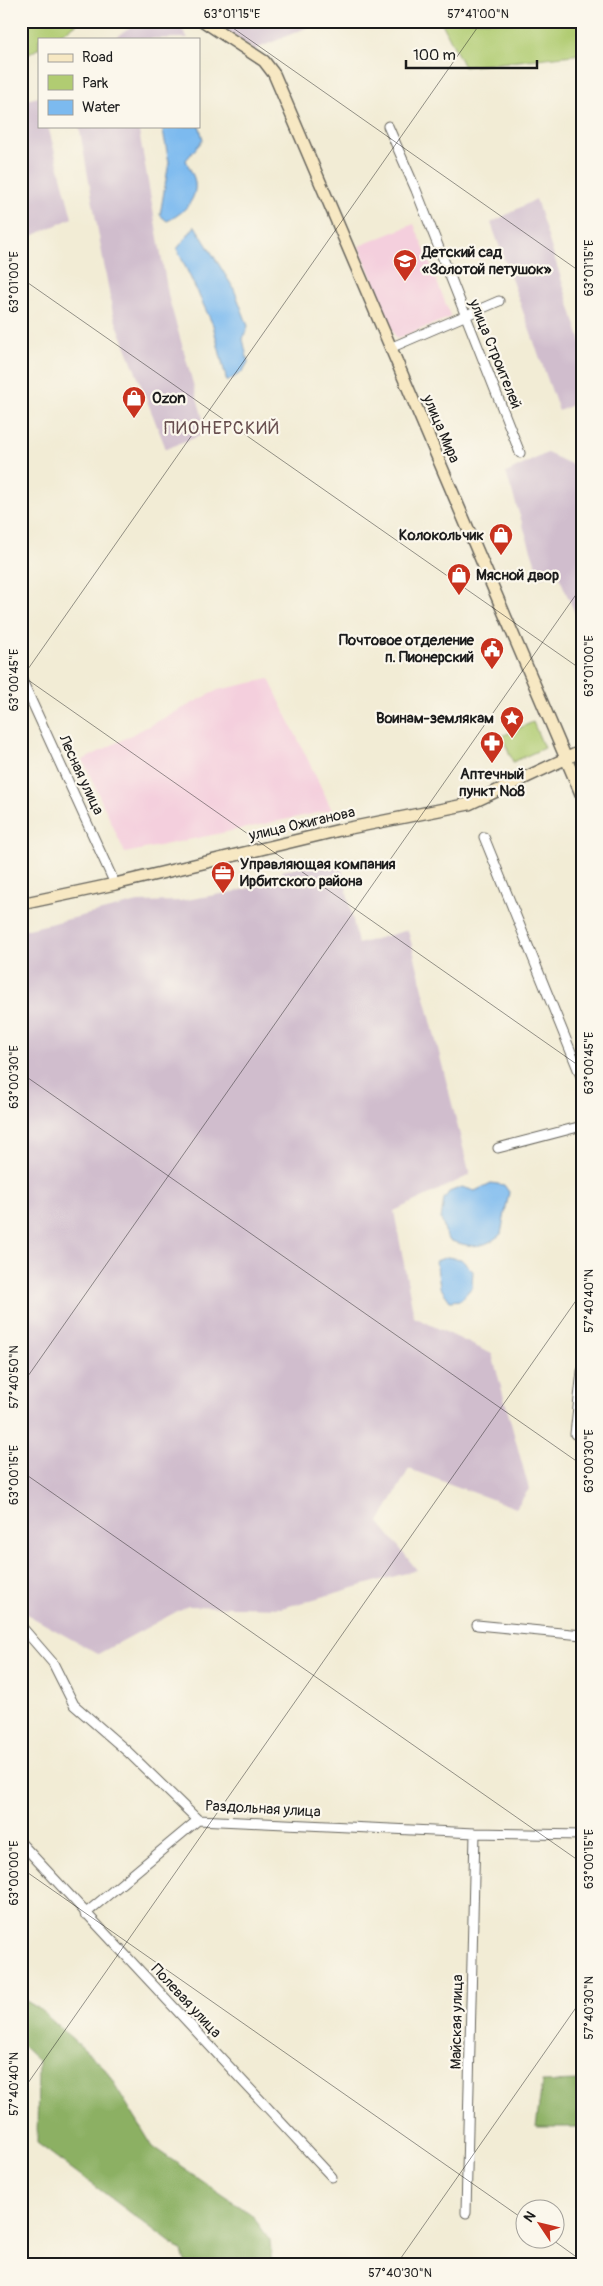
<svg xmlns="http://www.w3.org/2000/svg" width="603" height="2286" font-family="Pangolin,sans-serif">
	<rect width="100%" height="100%" fill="#fbf7ec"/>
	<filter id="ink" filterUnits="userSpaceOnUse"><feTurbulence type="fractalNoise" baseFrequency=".02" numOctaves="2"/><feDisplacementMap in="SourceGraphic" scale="10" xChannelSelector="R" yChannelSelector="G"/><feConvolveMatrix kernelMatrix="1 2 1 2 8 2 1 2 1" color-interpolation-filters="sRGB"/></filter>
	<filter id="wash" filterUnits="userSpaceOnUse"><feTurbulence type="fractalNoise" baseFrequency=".0096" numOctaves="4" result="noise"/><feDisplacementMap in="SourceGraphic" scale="20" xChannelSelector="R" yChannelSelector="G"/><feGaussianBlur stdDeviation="1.12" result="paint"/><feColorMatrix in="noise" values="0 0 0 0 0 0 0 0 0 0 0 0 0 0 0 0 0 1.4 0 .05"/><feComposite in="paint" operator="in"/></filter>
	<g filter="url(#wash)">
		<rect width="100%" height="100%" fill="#f2ecd5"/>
		<path fill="#f4cfdd" d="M414,224L451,317L396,339L359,246Z
			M269,679L332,810L125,853L83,760L218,690Z"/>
		<path fill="#d0bdcd" d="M139,21H176L188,38L113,39Z
			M212,21H322L254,50Z
			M39,97V126H48L72,218L21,241V101Z
			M79,126H138L169,299L207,433L166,449L113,314Z
			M536,199L582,345V400L559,411L491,223Z
			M547,453L582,469V629L557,572L540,578L506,473Z
			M340,859L358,944L408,930L470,1175L394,1211L414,1317L492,1354L529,1489L516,1508L409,1469L379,1522L417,1570L282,1608L187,1606L98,1654L21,1611V931L138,902L180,901L233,892L283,880L282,871Z"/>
		<path fill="#b1cc72" stroke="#667447" d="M21,21H81L54,39H39V48L21,59Z
			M441,21H582V54L464,67Z
			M533,722L544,748L513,762L502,736Z"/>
		<path fill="#8cb064" stroke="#546640" d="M21,1998L38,2008L104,2067L153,2147L251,2214L270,2240L272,2265H186L182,2251L37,2143L38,2060L21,2044Z
			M582,2081V2127H536L542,2082Z"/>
		<path fill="#7cbaef" stroke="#4c6b86" d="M199,124L203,140L186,160C188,166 192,172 194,178C200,198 183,214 167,221L160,215L169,162L162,126H199Z
			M195,226L234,289L248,326L243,339L248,362L243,371L227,382L213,325L177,249Z
			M491,1183L504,1185L509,1192L501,1234C482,1250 471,1247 448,1240L441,1219L444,1199L449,1192L462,1187L475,1191Z
			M447,1257L461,1259L473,1271L472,1287L461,1300L450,1301L440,1287L436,1261Z"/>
	</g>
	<g filter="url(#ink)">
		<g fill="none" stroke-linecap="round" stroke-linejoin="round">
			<g stroke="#67655d" stroke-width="11">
				<path id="street" d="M388,126L416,190L520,453
					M390,348L499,301
					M21,678L115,884
					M484,837L582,1079
					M498,1148L582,1126
					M575,1434L582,1371
					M477,1625L582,1635
					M21,1626L53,1663L74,1705L128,1752L198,1820L475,1833L582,1835
					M21,1843L332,2177
					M85,1914L198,1820
					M466,2213L475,1833"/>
			</g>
			<g stroke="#67655d" stroke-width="14">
				<path id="secondary" d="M203,21L264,61L274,74L582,796
					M21,904L115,884L340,830L469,804L582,751"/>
			</g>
			<use href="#street" stroke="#fff" stroke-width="9"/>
			<use href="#secondary" stroke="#f7e8c3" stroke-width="11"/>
		</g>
	</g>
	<path fill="none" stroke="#1c1c1c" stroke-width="1" stroke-opacity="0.45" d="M223,21L582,273M21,278L582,670M21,675L582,1068M21,679L482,21M21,1073L582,1465M21,1386L582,586M21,1471L582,1863M21,1868L526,2221M21,2093L582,1292M550,2238L582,2261M396,2265L582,1999"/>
	<defs>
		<g id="school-pin" transform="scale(1.25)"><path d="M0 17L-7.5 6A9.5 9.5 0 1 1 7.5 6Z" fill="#c8321e" stroke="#fbf7ec"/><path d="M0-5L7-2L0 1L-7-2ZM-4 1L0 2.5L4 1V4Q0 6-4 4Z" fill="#fff"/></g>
		<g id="shop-pin" transform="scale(1.25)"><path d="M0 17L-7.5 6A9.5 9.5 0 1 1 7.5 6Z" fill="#c8321e" stroke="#fbf7ec"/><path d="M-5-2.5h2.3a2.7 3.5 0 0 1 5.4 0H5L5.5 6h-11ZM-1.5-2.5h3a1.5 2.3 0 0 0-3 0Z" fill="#fff"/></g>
		<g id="civic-pin" transform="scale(1.25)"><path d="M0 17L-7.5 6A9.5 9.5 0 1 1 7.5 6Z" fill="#c8321e" stroke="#fbf7ec"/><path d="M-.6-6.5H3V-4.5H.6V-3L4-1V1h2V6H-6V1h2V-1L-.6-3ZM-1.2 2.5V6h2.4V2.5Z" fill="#fff"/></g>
		<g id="sight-pin" transform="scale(1.25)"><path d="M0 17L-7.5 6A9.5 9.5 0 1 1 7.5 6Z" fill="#c8321e" stroke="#fbf7ec"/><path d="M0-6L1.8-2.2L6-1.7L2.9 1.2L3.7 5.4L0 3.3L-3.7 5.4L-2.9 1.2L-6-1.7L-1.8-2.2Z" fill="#fff"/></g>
		<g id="pharmacy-pin" transform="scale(1.25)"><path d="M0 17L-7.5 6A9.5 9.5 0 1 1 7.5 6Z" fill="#c8321e" stroke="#fbf7ec"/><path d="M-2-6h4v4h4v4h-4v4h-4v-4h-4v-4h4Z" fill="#fff"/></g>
		<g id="office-pin" transform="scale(1.25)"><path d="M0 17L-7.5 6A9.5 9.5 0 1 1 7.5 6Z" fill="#c8321e" stroke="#fbf7ec"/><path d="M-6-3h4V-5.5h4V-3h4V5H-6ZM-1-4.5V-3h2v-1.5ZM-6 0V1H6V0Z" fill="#fff"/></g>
	</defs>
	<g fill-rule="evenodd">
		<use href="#school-pin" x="405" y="261"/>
		<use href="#shop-pin" x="134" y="398"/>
		<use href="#shop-pin" x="501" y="535"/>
		<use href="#shop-pin" x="459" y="575"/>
		<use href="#civic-pin" x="492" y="649"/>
		<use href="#sight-pin" x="512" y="718"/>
		<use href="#pharmacy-pin" x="492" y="743"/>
		<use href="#office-pin" x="223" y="873"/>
	</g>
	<g text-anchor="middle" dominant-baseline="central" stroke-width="4.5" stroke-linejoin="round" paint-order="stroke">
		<g font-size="15" font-weight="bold" fill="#1c1c1c" stroke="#fbf7ec" text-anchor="start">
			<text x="422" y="252">Детский сад<tspan x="422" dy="17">«Золотой петушок»</tspan></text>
			<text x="152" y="398">Ozon</text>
			<text x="484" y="535" text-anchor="end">Колокольчик</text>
			<text x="476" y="575">Мясной двор</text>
			<text x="474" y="640" text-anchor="end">Почтовое отделение<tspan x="474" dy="17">п. Пионерский</tspan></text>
			<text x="494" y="718" text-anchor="end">Воинам-землякам</text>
			<text x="492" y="774" text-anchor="middle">Аптечный<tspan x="492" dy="17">пункт №8</tspan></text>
			<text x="240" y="864">Управляющая компания<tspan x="240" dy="17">Ирбитского района</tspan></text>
		</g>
		<g font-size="15" fill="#1c1c1c" stroke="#fbf7ec">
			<text transform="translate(495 354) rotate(68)">улица Строителей</text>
			<text transform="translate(441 429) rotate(67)">улица Мира</text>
			<text transform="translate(81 775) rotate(65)">Лесная улица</text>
			<text transform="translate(302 824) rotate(-13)">улица Ожиганова</text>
			<text transform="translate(263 1809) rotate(3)">Раздольная улица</text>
			<text transform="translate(186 2001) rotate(47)">Полевая улица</text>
			<text transform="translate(457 2022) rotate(-89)">Майская улица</text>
		</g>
		<g font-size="18" letter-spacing="1" fill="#674e4e" stroke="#fbf7ec">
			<text x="222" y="428">ПИОНЕРСКИЙ</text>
		</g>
	</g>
	<rect width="603" height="2286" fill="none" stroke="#fbf7ec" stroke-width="55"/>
	<rect x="38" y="38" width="162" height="90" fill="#fbf7ec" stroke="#a29f99"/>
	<rect x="48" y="54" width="25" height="8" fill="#f7e8c3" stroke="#a29f99"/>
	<text x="82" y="62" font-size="15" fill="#1c1c1c">Road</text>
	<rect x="48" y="75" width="25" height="15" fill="#b1cc72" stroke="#a29f99"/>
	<text x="82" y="88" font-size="15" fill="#1c1c1c">Park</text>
	<rect x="48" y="100" width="25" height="15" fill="#7cbaef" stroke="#a29f99"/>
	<text x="82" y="112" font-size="15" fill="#1c1c1c">Water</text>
	<g transform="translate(540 2224) rotate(305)"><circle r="24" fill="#fbf7ec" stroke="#a29f99"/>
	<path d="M0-4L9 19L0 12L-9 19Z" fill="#c8321e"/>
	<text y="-8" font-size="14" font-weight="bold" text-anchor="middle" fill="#1c1c1c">N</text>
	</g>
	<path d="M406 60v8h131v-8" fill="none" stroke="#1c1c1c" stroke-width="2.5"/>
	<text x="413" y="60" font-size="15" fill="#1c1c1c" stroke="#fbf7ec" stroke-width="4" paint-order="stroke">100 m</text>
	<rect x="28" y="28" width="548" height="2230" fill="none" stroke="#1c1c1c" stroke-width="2"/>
	<g font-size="12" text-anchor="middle" fill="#1c1c1c">
		<text x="232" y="18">63°01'15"E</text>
		<text x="478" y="18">57°41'00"N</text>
		<text transform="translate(589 268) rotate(-90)" y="4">63°01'15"E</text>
		<text transform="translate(14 282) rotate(-90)" y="4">63°01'00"E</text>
		<text transform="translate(589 666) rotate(-90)" y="4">63°01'00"E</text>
		<text transform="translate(14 680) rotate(-90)" y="4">63°00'45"E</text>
		<text transform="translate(589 1063) rotate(-90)" y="4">63°00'45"E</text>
		<text transform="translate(14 1077) rotate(-90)" y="4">63°00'30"E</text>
		<text transform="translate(589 1301) rotate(-90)" y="4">57°40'40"N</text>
		<text transform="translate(14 1377) rotate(-90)" y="4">57°40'50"N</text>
		<text transform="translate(589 1461) rotate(-90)" y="4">63°00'30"E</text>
		<text transform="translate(14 1475) rotate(-90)" y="4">63°00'15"E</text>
		<text transform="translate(589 1859) rotate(-90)" y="4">63°00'15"E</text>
		<text transform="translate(14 1873) rotate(-90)" y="4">63°00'00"E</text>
		<text transform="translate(589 2008) rotate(-90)" y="4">57°40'30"N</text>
		<text transform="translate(14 2084) rotate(-90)" y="4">57°40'40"N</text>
		<text x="400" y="2277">57°40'30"N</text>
	</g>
</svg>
